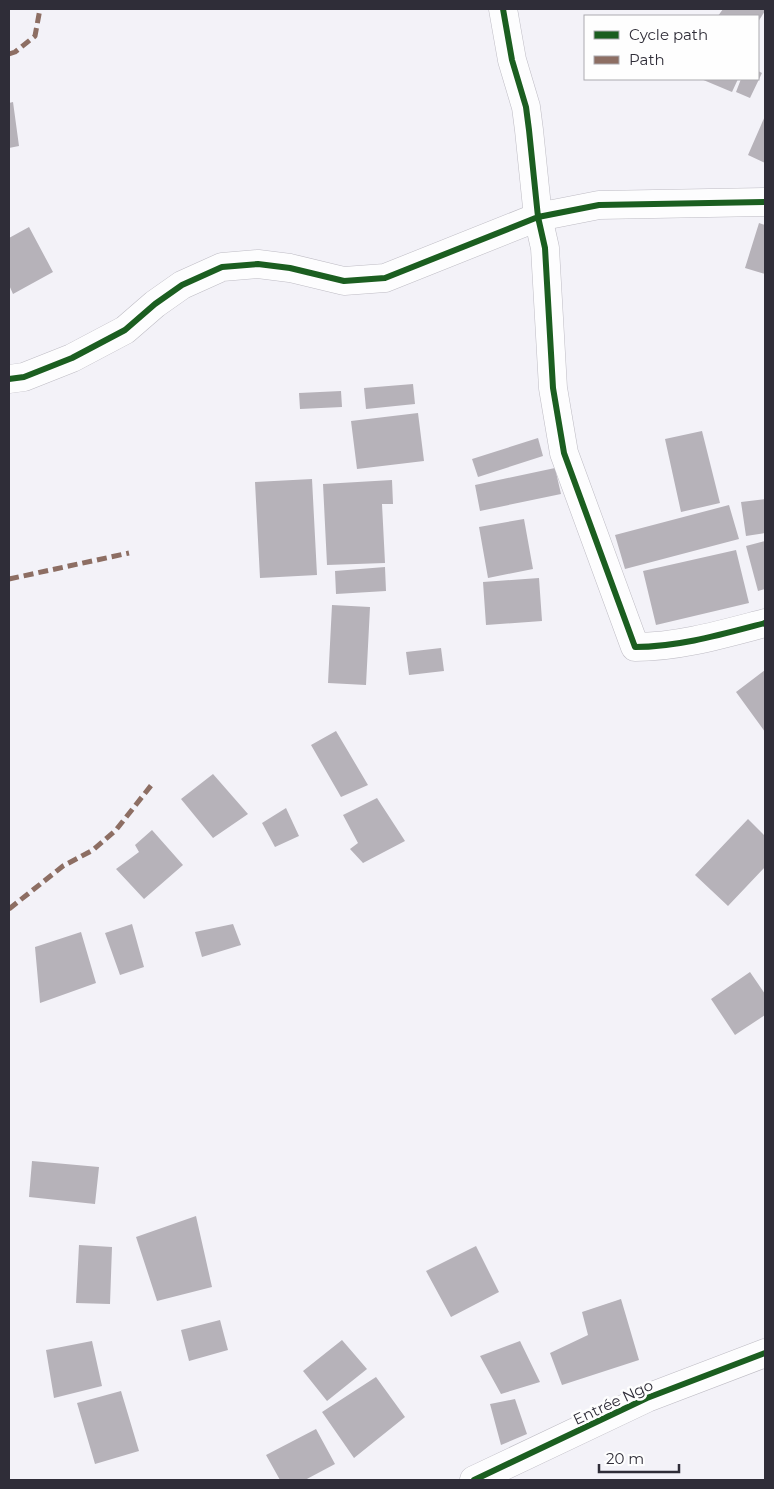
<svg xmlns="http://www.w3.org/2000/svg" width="774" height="1489" font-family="Montserrat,sans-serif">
	<rect width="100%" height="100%" fill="#f3f2f8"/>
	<path fill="#b6b2b9" d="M723,9H765V11L758,22V16H718Z
		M758,71L762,73L750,98L736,92L741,79H758Z
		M701,79H738L732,92Z
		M13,102L19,146L9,148V103Z
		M765,116V163L748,155Z
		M759,223L765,225V274L745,268Z
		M29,227L53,272L13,294L9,285V238Z
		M413,384L415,404L366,409L364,388Z
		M341,391L342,407L300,409L299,393Z
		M418,413L424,461L357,469L351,421Z
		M702,431L720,503L681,512L665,439Z
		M538,438L543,456L478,477L472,459Z
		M555,468L561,494L480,511L475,485Z
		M312,479L317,575L260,578L255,482Z
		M392,480L393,504H382L385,563L327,565L323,484Z
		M765,499V533L746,536L741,502Z
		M729,505L739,539L625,569L615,535Z
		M524,519L533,569L488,578L479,527Z
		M765,541V589L758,591L746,546Z
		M736,550L749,603L656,625L643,571Z
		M385,567L386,591L336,594L335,571Z
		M539,578L542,621L486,625L483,582Z
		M332,605L370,607L366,685L328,683Z
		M441,648L444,671L409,675L406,652Z
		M765,670V732L736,692Z
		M336,731L368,785L341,797L311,745Z
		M213,774L248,814L213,838L181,799Z
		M377,798L405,841L363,863L350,849L358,843L343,815Z
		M286,808L299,836L275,847L262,823Z
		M748,819L765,836V867L728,906L695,875Z
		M152,830L183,865L144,899L116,869L139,852L135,845Z
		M132,924L144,967L120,975L105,933Z
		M233,924L241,945L202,957L195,932Z
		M81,932L96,983L40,1003L35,947Z
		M750,972L765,994V1015L735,1035L711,999Z
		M32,1161L99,1167L95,1204L29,1197Z
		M196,1216L212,1287L157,1301L136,1237Z
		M79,1245L112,1247L110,1304L76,1303Z
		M476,1246L499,1292L451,1317L426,1271Z
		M621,1299L639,1360L562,1385L550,1353L588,1335L582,1312Z
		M220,1320L228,1350L189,1361L181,1330Z
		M342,1340L367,1369L327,1401L303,1371Z
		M92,1341L102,1386L54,1398L46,1350Z
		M520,1341L540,1382L501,1394L480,1356Z
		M376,1377L405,1417L354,1458L322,1412Z
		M121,1391L139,1451L95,1464L77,1403Z
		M515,1399L527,1434L501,1445L490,1404Z
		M316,1429L335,1464L305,1480H280L266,1455Z"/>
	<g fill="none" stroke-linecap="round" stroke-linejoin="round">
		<g stroke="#bebcc4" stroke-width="29">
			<path id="minor" d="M503,9L512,60L526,107L529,130L538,217L545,248L553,388L564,453L635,647C679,647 723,634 765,623
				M9,379L24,377L72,358L125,330L155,304L182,285L222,267L258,264L290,268L344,281L385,278L538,217L599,205L765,202
				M474,1480L647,1398L765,1353"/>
		</g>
		<use href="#minor" stroke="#fdfdfe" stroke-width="28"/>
		<path stroke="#8d6e63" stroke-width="5" stroke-dasharray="10 5" stroke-linecap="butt" d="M9,54L15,52L35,36L40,9
			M9,579L129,553
			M9,909L63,866L93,850L116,830L153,783"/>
		<g stroke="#fefefe" stroke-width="9">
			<path id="cycleway" d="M503,9L512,60L526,107L529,130L538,217L545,248L553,388L564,453L635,647C679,647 723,634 765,623
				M9,379L24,377L72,358L125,330L155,304L182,285L222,267L258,264L290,268L344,281L385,278L538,217L599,205L765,202
				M474,1480L647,1398L765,1353"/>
		</g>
		<use href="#cycleway" stroke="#1b5e20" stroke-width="6"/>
	</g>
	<g text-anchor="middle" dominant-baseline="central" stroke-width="5" stroke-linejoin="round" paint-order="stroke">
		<g font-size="15" fill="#2f2d38" stroke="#fefefe">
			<text transform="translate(613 1402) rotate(-25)">Entrée Ngo</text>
		</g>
	</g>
	<rect width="774" height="1489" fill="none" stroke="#2f2d38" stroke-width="20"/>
	<rect x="584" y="15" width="175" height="65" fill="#fefefe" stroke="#abaaaf"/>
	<rect x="594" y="31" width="25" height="8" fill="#1b5e20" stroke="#abaaaf"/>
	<text x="629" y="40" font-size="15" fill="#2f2d38">Cycle path</text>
	<rect x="594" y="56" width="25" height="8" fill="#8d6e63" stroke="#abaaaf"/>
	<text x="629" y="65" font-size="15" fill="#2f2d38">Path</text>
	<path d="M599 1464v8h80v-8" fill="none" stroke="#2f2d38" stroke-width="2.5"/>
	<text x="606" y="1464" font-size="15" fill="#2f2d38" stroke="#fefefe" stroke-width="4" paint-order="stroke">20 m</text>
</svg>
